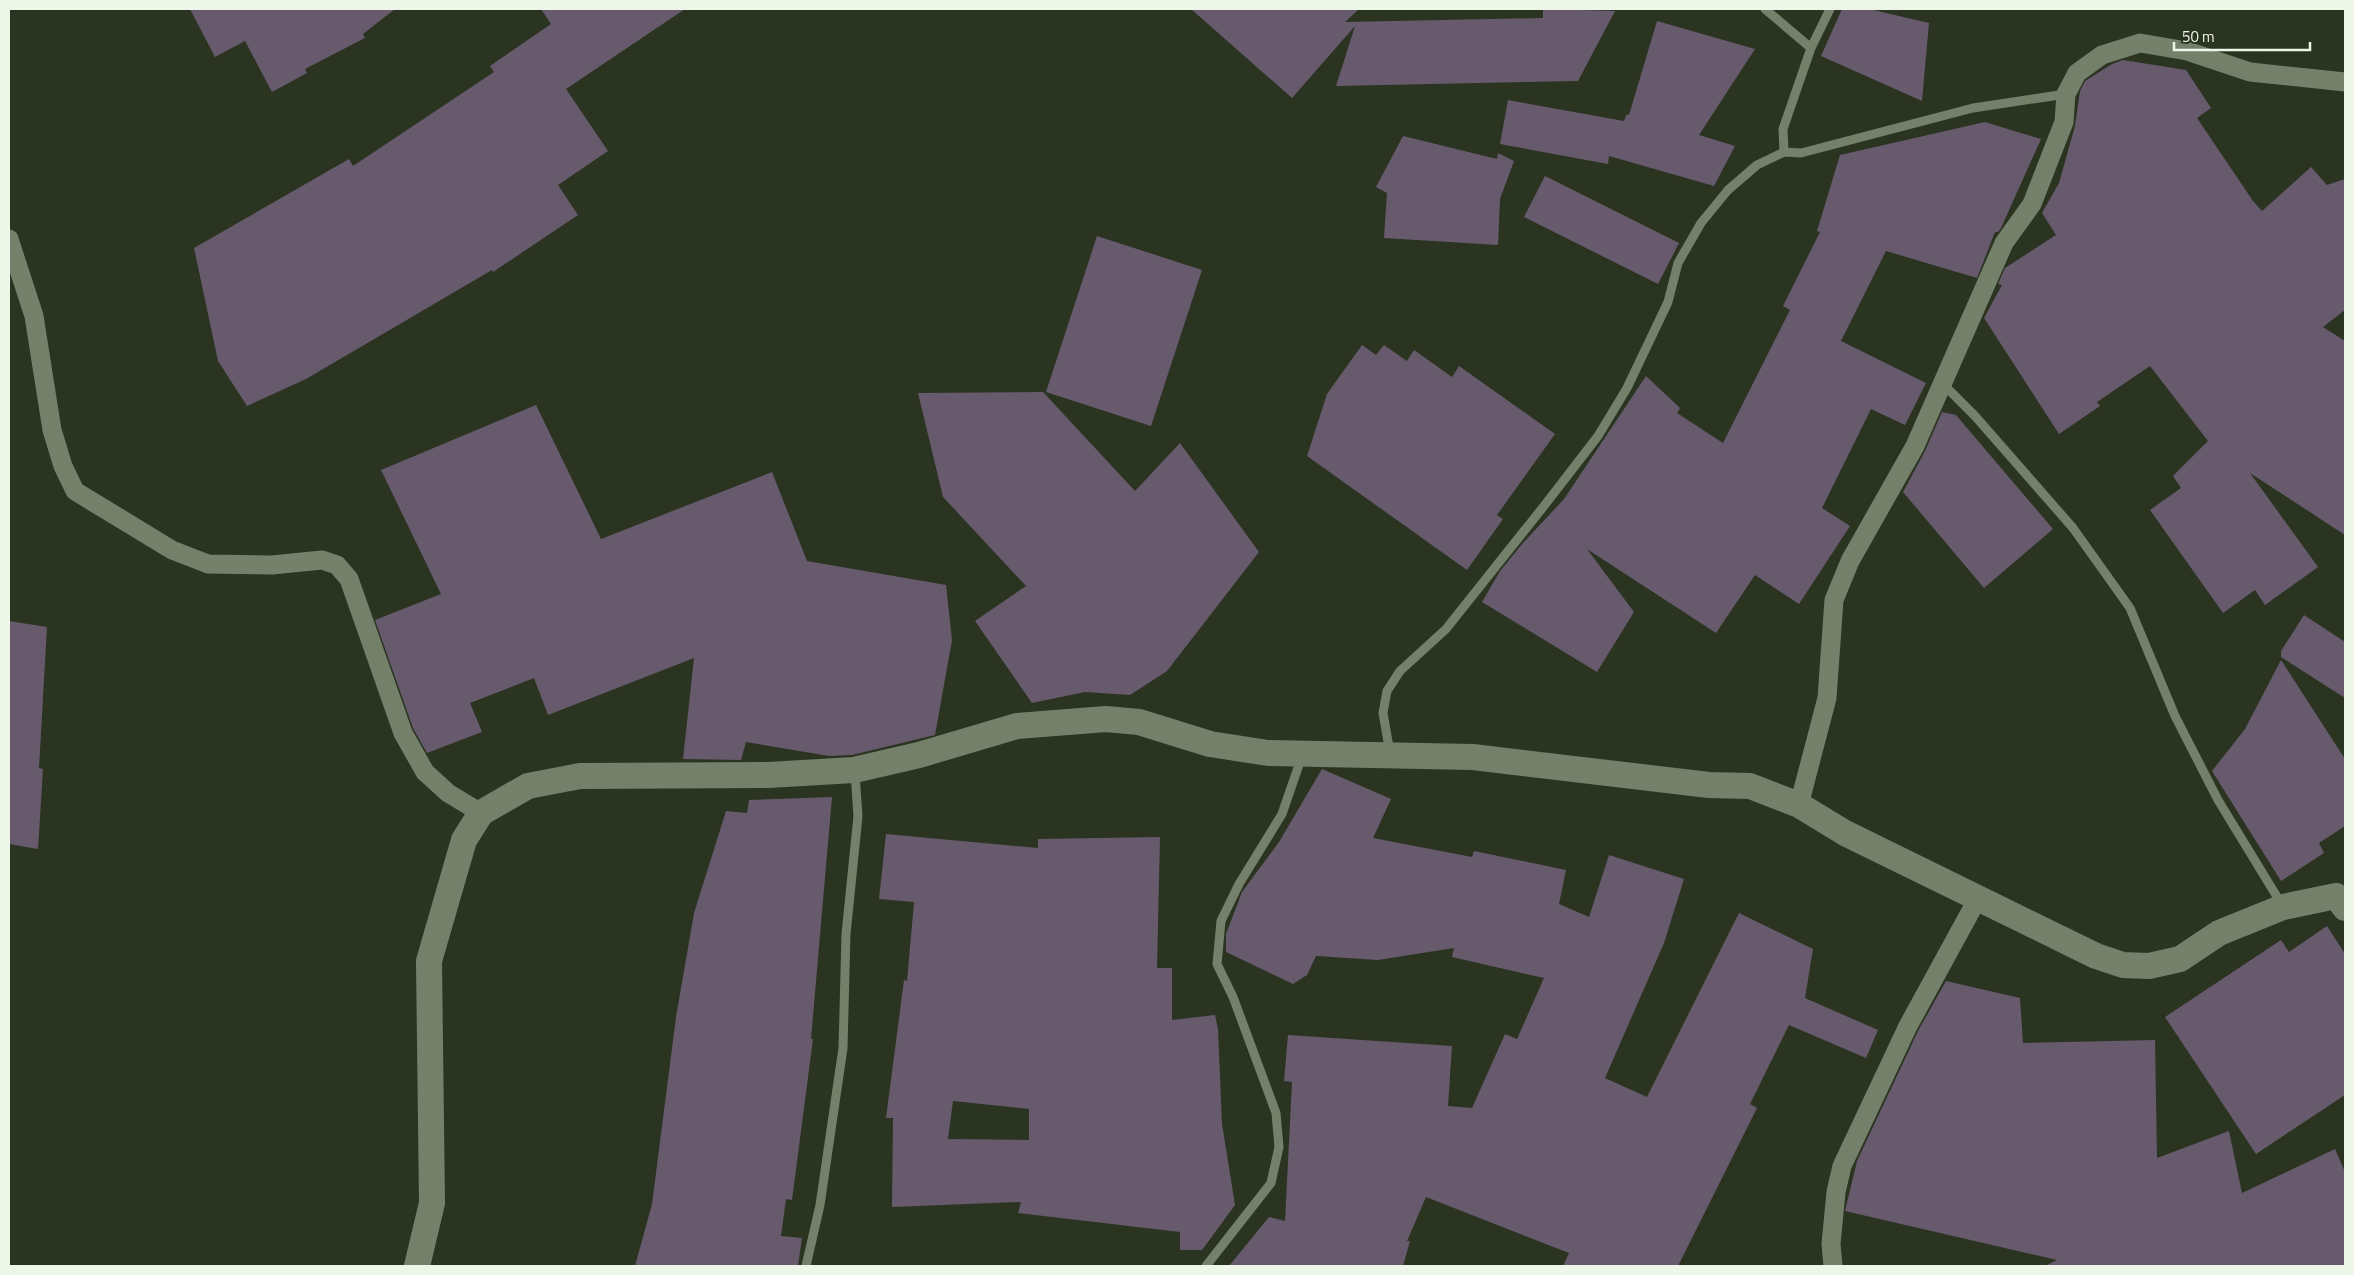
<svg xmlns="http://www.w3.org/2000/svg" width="2354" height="1275" font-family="'Titillium Web',sans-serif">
	<rect width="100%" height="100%" fill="#2a3421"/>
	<path fill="#675a6d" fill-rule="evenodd" d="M190,9H395L363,34L365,38L305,69L307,73L272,92L245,41L215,57Z
		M541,9H685L566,89L608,151L558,185L578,215L493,272L492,270L306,379L247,406L218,361L194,248L349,159L353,166L494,72L490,66L551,24Z
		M1191,9H1359L1345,22L1543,18V9L1615,11L1578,81L1336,86L1355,26L1292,98Z
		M1842,9H1869L1929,23L1922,101L1821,56Z
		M1657,21L1755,49L1699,135L1735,146L1714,186L1609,156L1608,164L1500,144L1508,100L1624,121L1627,114L1629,115Z
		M2123,60L2186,70L2211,108L2197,118L2253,201L2262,211L2311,167L2327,185L2345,179V310L2323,327L2345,341V535L2250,473L2318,567L2265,605L2255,590L2223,613L2150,510L2181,488L2173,476L2208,441L2150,366L2097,402L2100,406L2059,434L1984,318L2002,285L1998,284L2005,268L2056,235L2042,213L2059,183L2075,126L2080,91L2085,81L2112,64Z
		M1985,122L2041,139L2001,228L1998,232H1995L1977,278L1886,251L1841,341L1926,383L1905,425L1871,409L1822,508L1850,526L1799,604L1755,575L1716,633L1587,549L1634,612L1597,672L1482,602L1500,571L1523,543L1564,499L1646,376L1680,408L1677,413L1723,443L1790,310L1783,306L1820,232L1817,231L1840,155Z
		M1403,136L1497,159L1498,153L1514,161L1500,199L1498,245L1384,238L1387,193L1376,187Z
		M1545,176L1679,243L1658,284L1524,217Z
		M1097,236L1202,270L1151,426L1046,392Z
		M1362,345L1376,355L1384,345L1407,361L1414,350L1452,377L1459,366L1555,434L1497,515L1503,519L1467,570L1307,456L1327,394Z
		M1043,392L1135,491L1180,443L1259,552L1167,671L1130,695L1085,692L1032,703L975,621L1026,586L943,497L918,393Z
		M536,405L601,539L772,472L807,561L946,585L952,640L935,735L852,755L829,756L746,742L741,760L683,759L694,658L548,715L534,678L470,703L482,732L427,753L413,728L375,620L441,594L381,470Z
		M1942,412L1956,415L2053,529L1984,588L1903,492L1925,451Z
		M2304,615L2345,642V698L2281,657V651Z
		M9,621L47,627L39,768L43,769L38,849L9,844Z
		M2281,660L2345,759V826L2319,843L2324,853L2281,881L2212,771L2245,729Z
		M1322,769L1391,799L1373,838L1472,857L1474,851L1566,870L1559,904L1589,917L1609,855L1684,879L1664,943L1605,1078L1647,1097L1739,913L1813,949L1805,998L1878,1030L1866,1058L1789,1025L1750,1104L1757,1108L1678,1266H1563L1569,1253L1426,1197L1407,1241H1410L1403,1266H1229L1269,1217L1285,1221L1292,1082L1284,1081L1288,1035L1452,1046L1448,1106L1472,1108L1505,1034L1517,1039L1544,978L1452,957L1454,948L1378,960L1316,956L1307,975L1293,984L1226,952V934L1242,892L1279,842Z
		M832,797L811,1039H813L792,1200L786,1199L781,1236L802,1238L798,1266H635L652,1204L676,1017L694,913L726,811L747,813L749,800Z
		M886,834L1038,848V839L1160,837L1157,968H1172V1020L1215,1015L1218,1029L1222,1124L1235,1205L1202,1250H1180V1232L1018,1213L1021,1202L892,1207L893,1118H886L904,980L907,981L914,902L879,899ZM953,1101L1029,1109V1140L948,1139Z
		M2327,926L2345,954V1095L2256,1154L2165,1017L2281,940L2289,952Z
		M1946,981L2020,998L2023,1043L2155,1040L2157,1158L2229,1131L2242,1193L2335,1149L2345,1172V1266H2045L2057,1260L1845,1211L1857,1161L1918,1031Z"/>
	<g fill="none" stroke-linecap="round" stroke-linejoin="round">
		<path stroke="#74806a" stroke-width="9" d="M1765,9L1811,48
			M1784,152L1783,129L1811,48L1830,9
			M1943,384L1975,416L2073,528L2130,608L2175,716L2218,800L2282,905
			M1390,753L1383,713L1387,691L1400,671L1446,629L1544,506L1598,436L1627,388L1668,302L1678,263L1701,223L1728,190L1757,165L1784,152L1801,153L1973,108L2066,94
			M806,1266L820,1205L843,1048L846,934L858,816L855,773
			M1206,1266L1271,1183L1279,1147L1276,1113L1233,997L1217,964L1221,921L1239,884L1282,814L1302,756"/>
		<path stroke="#74806a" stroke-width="19" d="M9,239L34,316L52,430L63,466L75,491L172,550L208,564L272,565L322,560L337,565L349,579L403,733L425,772L448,793L481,813
			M1799,805L1827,698L1834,600L1850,561L1915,446L2004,243L2032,204L2064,122L2066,94L2077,73L2102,55L2140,43L2187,51L2250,72L2345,82
			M1833,1266L1831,1244L1836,1192L1842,1166L1908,1026L1978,898"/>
		<path stroke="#74806a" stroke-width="26" d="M417,1266L432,1203L429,961L464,840L481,813L528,786L580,776L768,775L854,770L919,755L1017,726L1106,719L1139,722L1210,744L1268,753L1473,757L1709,785L1750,786L1799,805L1845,833L2096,956L2123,965L2149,966L2180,959L2219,933L2283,907L2336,896L2345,908"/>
	</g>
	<rect width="2354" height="1275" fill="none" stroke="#eef5e9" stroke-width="20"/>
	<path d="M2174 42v8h136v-8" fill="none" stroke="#eef5e9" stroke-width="2.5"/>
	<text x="2182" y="42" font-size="15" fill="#eef5e9" stroke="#2a3421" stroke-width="4" paint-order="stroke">50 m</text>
</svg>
